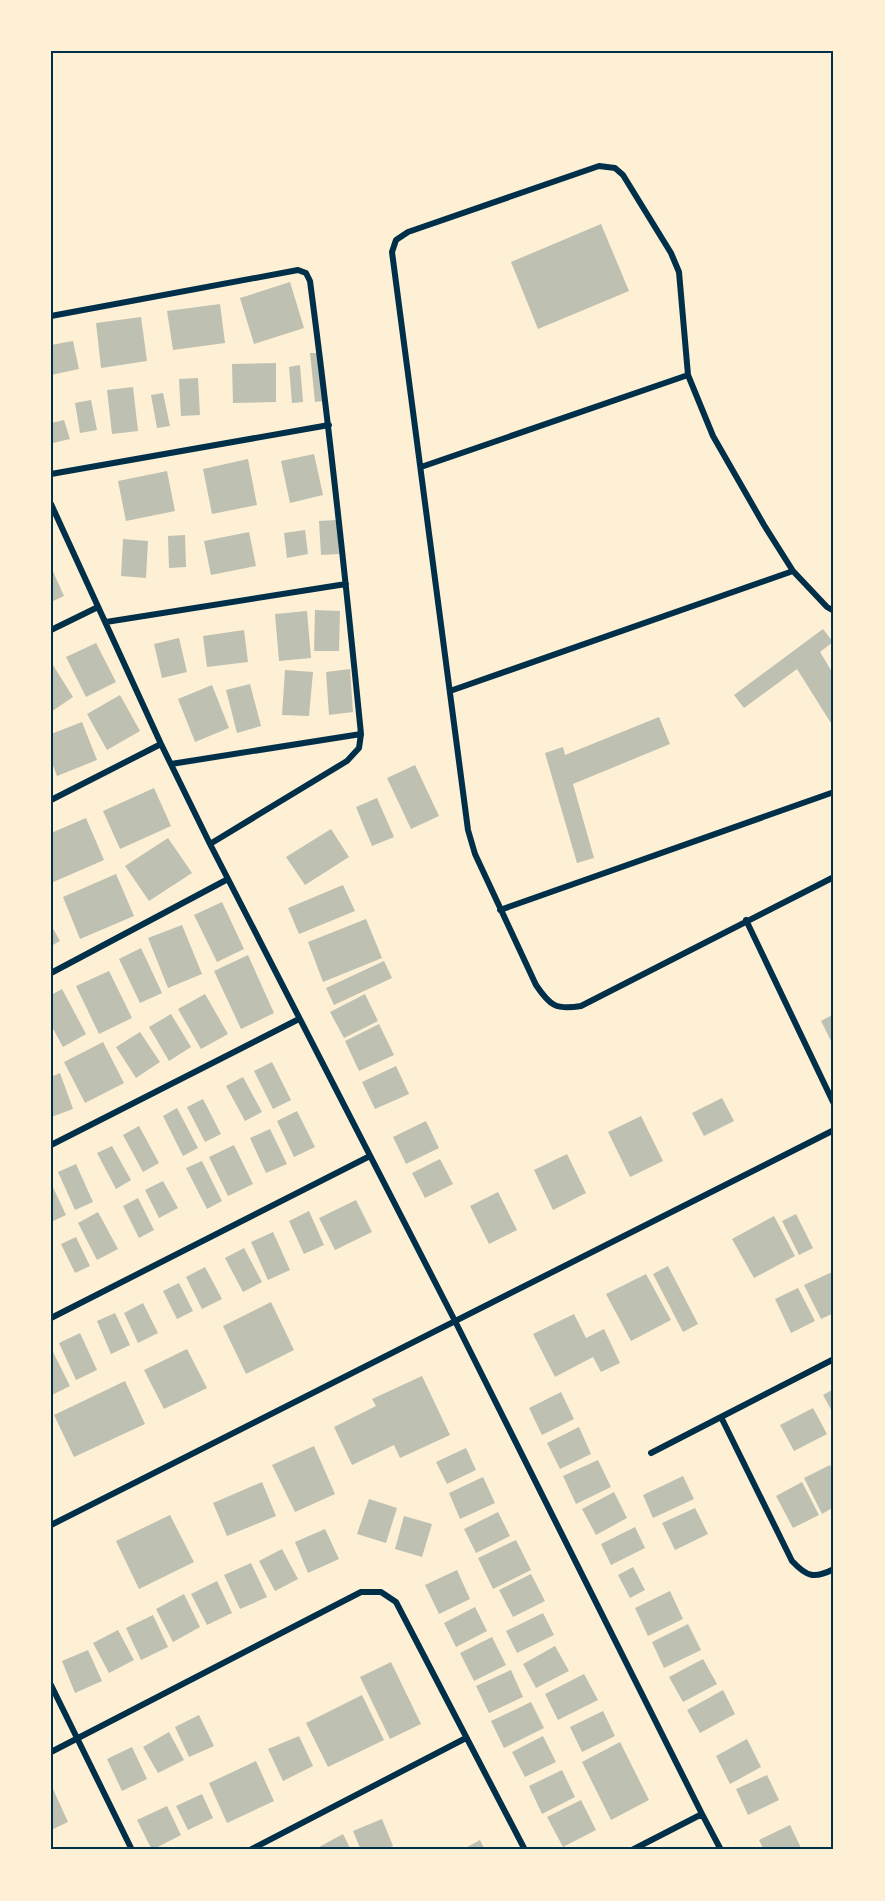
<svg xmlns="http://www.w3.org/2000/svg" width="885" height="1901" font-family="'Exo 2',sans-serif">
	<rect width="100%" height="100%" fill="#fdf0d5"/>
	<path fill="#bec0b2" d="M601,224L629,291L538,329L511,262Z
		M290,282L304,328L254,344L240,298Z
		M220,304L225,343L173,350L167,311Z
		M141,317L147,361L101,368L96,323Z
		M73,341L79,369L51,375V345Z
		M310,353H318L323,401L315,402Z
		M276,363V402L233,403L232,364Z
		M300,365L303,402L292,403L289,367Z
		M198,378L200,415L181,416L179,379Z
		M133,387L138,431L112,434L107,390Z
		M163,393L170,426L157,428L151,395Z
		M91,400L97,430L80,433L75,403Z
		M64,420L70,439L53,443L51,423Z
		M314,454L323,495L290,503L281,461Z
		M248,459L257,505L212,514L203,469Z
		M167,471L175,511L126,521L118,481Z
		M337,520L339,554L321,555L319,521Z
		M305,530L308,554L287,558L284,533Z
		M249,532L256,566L211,575L204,541Z
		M185,535L186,567L169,568L168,536Z
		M123,539L148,541L146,578L121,576Z
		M51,567L64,596L51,602Z
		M315,610L340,611L339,651H314Z
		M307,611L311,658L279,661L275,614Z
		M823,629L833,642L820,652L834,675V728L797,669L744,708L734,695Z
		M244,630L248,662L207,667L203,636Z
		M179,638L187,672L162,678L154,644Z
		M96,643L116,682L86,697L66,657Z
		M51,662L73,697L51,712Z
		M350,669L353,712L329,715L326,672Z
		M285,670L313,672L309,716L282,715Z
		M250,684L261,726L237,733L226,690Z
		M212,685L229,728L195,742L178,699Z
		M120,695L140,731L107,750L87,714Z
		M659,717L670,744L573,784L594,858L577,863L545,753L563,747L565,755Z
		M82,722L97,760L57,776L51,760V734Z
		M415,765L439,816L411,829L387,778Z
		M154,788L171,826L120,849L103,811Z
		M377,798L394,837L372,846L356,807Z
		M86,818L104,860L51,883V833Z
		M331,829L349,857L305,885L286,857Z
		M168,838L192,873L149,901L125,866Z
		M116,874L134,916L80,939L63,897Z
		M343,885L355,911L299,934L288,908Z
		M222,902L244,949L217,962L194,915Z
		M366,919L382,958L323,982L308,942Z
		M51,925L60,941L51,946Z
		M182,925L202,974L168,988L148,938Z
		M141,948L162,993L140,1003L119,959Z
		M248,955L274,1013L241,1029L214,971Z
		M384,961L392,978L334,1005L326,988Z
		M109,971L132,1018L99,1034L76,986Z
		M62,989L86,1034L63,1047L51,1025V995Z
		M205,994L228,1034L201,1049L178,1009Z
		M365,994L378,1021L344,1038L330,1012Z
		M171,1014L191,1047L169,1061L149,1027Z
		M834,1014V1047L821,1021Z
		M379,1024L394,1055L359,1071L345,1041Z
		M140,1032L160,1062L136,1078L116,1047Z
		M103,1042L124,1083L85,1103L64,1062Z
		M272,1062L291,1100L273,1109L254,1071Z
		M396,1066L409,1094L375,1109L362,1082Z
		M60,1073L73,1109L51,1117V1077Z
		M243,1077L262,1112L245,1121L226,1086Z
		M722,1098L734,1121L704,1136L692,1113Z
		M203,1099L221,1134L205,1142L187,1107Z
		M177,1108L198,1148L183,1156L163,1116Z
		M297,1111L315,1147L294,1157L277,1121Z
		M641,1116L663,1161L630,1177L608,1132Z
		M426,1121L439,1148L406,1164L393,1137Z
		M139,1126L159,1163L143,1172L123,1135Z
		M270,1129L287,1164L266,1173L250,1138Z
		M234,1145L253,1184L228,1196L209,1157Z
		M112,1146L131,1180L116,1189L97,1153Z
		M567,1154L586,1193L553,1210L534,1170Z
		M440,1159L453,1184L425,1198L412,1173Z
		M202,1161L222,1201L207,1209L186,1168Z
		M76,1164L93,1202L75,1210L58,1172Z
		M163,1181L178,1208L159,1218L145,1190Z
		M51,1183L66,1215L51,1222Z
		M498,1192L517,1230L489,1244L470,1206Z
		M138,1198L154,1230L139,1238L123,1206Z
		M356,1200L372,1232L335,1250L319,1218Z
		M309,1211L324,1245L304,1254L289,1221Z
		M98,1212L118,1249L97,1260L78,1223Z
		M796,1214L813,1248L799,1255L782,1221Z
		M774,1216L795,1256L754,1278L732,1239Z
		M273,1232L290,1270L268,1280L251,1242Z
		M76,1237L90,1266L75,1273L61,1244Z
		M244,1248L262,1282L243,1292L225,1258Z
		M668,1266L698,1324L683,1332L653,1274Z
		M205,1267L222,1299L202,1309L186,1277Z
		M832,1272L834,1277V1313L821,1319L804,1285Z
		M646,1274L671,1320L631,1341L606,1294Z
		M179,1283L193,1311L177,1319L163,1291Z
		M798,1288L815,1321L791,1333L775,1299Z
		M271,1302L294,1350L246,1374L223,1326Z
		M143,1303L158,1333L138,1343L124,1313Z
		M115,1313L130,1345L111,1354L97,1321Z
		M574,1314L586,1338L604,1329L620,1363L601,1372L593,1357L555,1377L533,1334Z
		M80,1333L97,1370L76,1380L59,1343Z
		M51,1348L70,1386L52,1395L51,1393Z
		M187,1349L207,1388L164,1409L144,1370Z
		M422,1376L450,1435L400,1458L394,1445L352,1465L334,1427L376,1406L372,1399Z
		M125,1381L145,1424L74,1457L54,1415Z
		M834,1389V1415L823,1395Z
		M561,1392L574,1419L542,1435L529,1408Z
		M813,1408L827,1434L794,1451L780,1425Z
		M579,1427L591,1454L560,1469L547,1443Z
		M314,1446L335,1494L295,1512L272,1465Z
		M466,1448L476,1470L447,1484L436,1462Z
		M598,1460L611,1487L576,1504L563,1476Z
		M830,1465L834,1473V1507L822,1514L804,1478Z
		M683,1476L694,1499L653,1518L643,1495Z
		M483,1477L495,1503L460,1519L449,1493Z
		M262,1482L276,1516L227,1536L213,1503Z
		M802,1482L819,1515L793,1528L776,1496Z
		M614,1492L627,1518L596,1535L582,1509Z
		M369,1499L397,1508L386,1543L357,1534Z
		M695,1508L708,1534L675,1550L662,1523Z
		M498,1512L510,1536L476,1553L464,1529Z
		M170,1515L194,1562L139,1589L116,1541Z
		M404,1516L432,1524L422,1557L395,1549Z
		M635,1527L645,1548L611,1565L601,1544Z
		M325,1529L339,1559L308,1573L295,1542Z
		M516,1540L531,1570L493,1589L478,1558Z
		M282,1549L298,1579L275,1591L259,1561Z
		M251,1563L267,1597L240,1609L224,1575Z
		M633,1567L645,1590L630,1598L618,1575Z
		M457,1570L470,1599L439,1614L425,1585Z
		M531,1574L545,1601L513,1617L499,1590Z
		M217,1581L232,1613L207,1625L191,1594Z
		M670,1591L683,1619L648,1636L635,1608Z
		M184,1594L200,1627L173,1642L156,1609Z
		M475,1607L487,1631L456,1647L444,1623Z
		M543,1613L554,1635L517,1653L506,1631Z
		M153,1615L168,1647L141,1660L126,1628Z
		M688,1624L701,1650L664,1668L652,1642Z
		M118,1630L134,1660L109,1673L93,1643Z
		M492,1637L506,1665L474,1681L460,1653Z
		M555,1646L569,1671L536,1688L523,1664Z
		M88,1650L102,1681L75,1693L62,1661Z
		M703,1659L717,1684L683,1702L669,1677Z
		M391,1662L421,1724L390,1739L360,1677Z
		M511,1670L523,1697L489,1713L476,1686Z
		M584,1674L598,1700L558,1720L545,1694Z
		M723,1690L735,1714L700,1733L687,1710Z
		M362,1695L384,1740L328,1767L306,1723Z
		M531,1702L544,1728L504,1748L491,1721Z
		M603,1711L615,1736L582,1752L570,1727Z
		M199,1715L214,1746L189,1757L175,1727Z
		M169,1732L184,1760L158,1773L143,1747Z
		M299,1736L313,1766L283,1781L268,1749Z
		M543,1736L556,1762L525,1777L512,1752Z
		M747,1739L761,1767L730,1784L716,1756Z
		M620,1742L649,1800L611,1820L582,1762Z
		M132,1747L147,1779L122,1791L107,1759Z
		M256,1761L274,1801L227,1823L209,1783Z
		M562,1770L575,1797L542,1814L529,1786Z
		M767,1775L779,1800L748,1815L736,1789Z
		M53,1789L68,1822L51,1830V1790Z
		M202,1794L213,1818L188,1830L176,1806Z
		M581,1800L596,1830L563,1847L547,1817Z
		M167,1806L181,1835L152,1850L137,1820Z
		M382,1819L393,1846L383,1850H361L353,1831Z
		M790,1825L802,1850H764L759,1840Z
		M343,1834L351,1850H321L319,1847Z
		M480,1840L485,1850H462Z"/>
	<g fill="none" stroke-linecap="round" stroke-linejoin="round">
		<path stroke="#003049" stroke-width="6" d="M51,316L298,270L306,273L310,281C330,432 346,583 361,734L359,748L347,761L210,844
			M421,467L688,375
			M51,474L329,425
			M51,504L161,744L210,844L455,1321L702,1814L721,1850
			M834,611L827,607L793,571L764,525L713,436L688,375L679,272L671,253L623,175L615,168L599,166L408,232L396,240L392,252L468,830L475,854L536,985C550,1006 556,1010 581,1006L834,877
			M106,622L346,584
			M51,630L98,607
			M450,691L793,571
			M171,764L361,734
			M51,800L161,744
			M500,910L834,792
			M746,920L834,1104
			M51,973L228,879
			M51,1145L299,1019
			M51,1318L370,1156
			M834,1359L721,1417L792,1561C807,1577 814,1579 834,1569
			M651,1453L721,1417
			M51,1525L834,1130
			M51,1685L132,1850
			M51,1752L361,1592H381L396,1602L525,1850
			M250,1850L466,1738
			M632,1850L702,1814"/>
	</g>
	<rect width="885" height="1901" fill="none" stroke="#fdf0d5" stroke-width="105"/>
	<rect x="52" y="52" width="780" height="1796" fill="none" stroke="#003049" stroke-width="2"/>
</svg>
